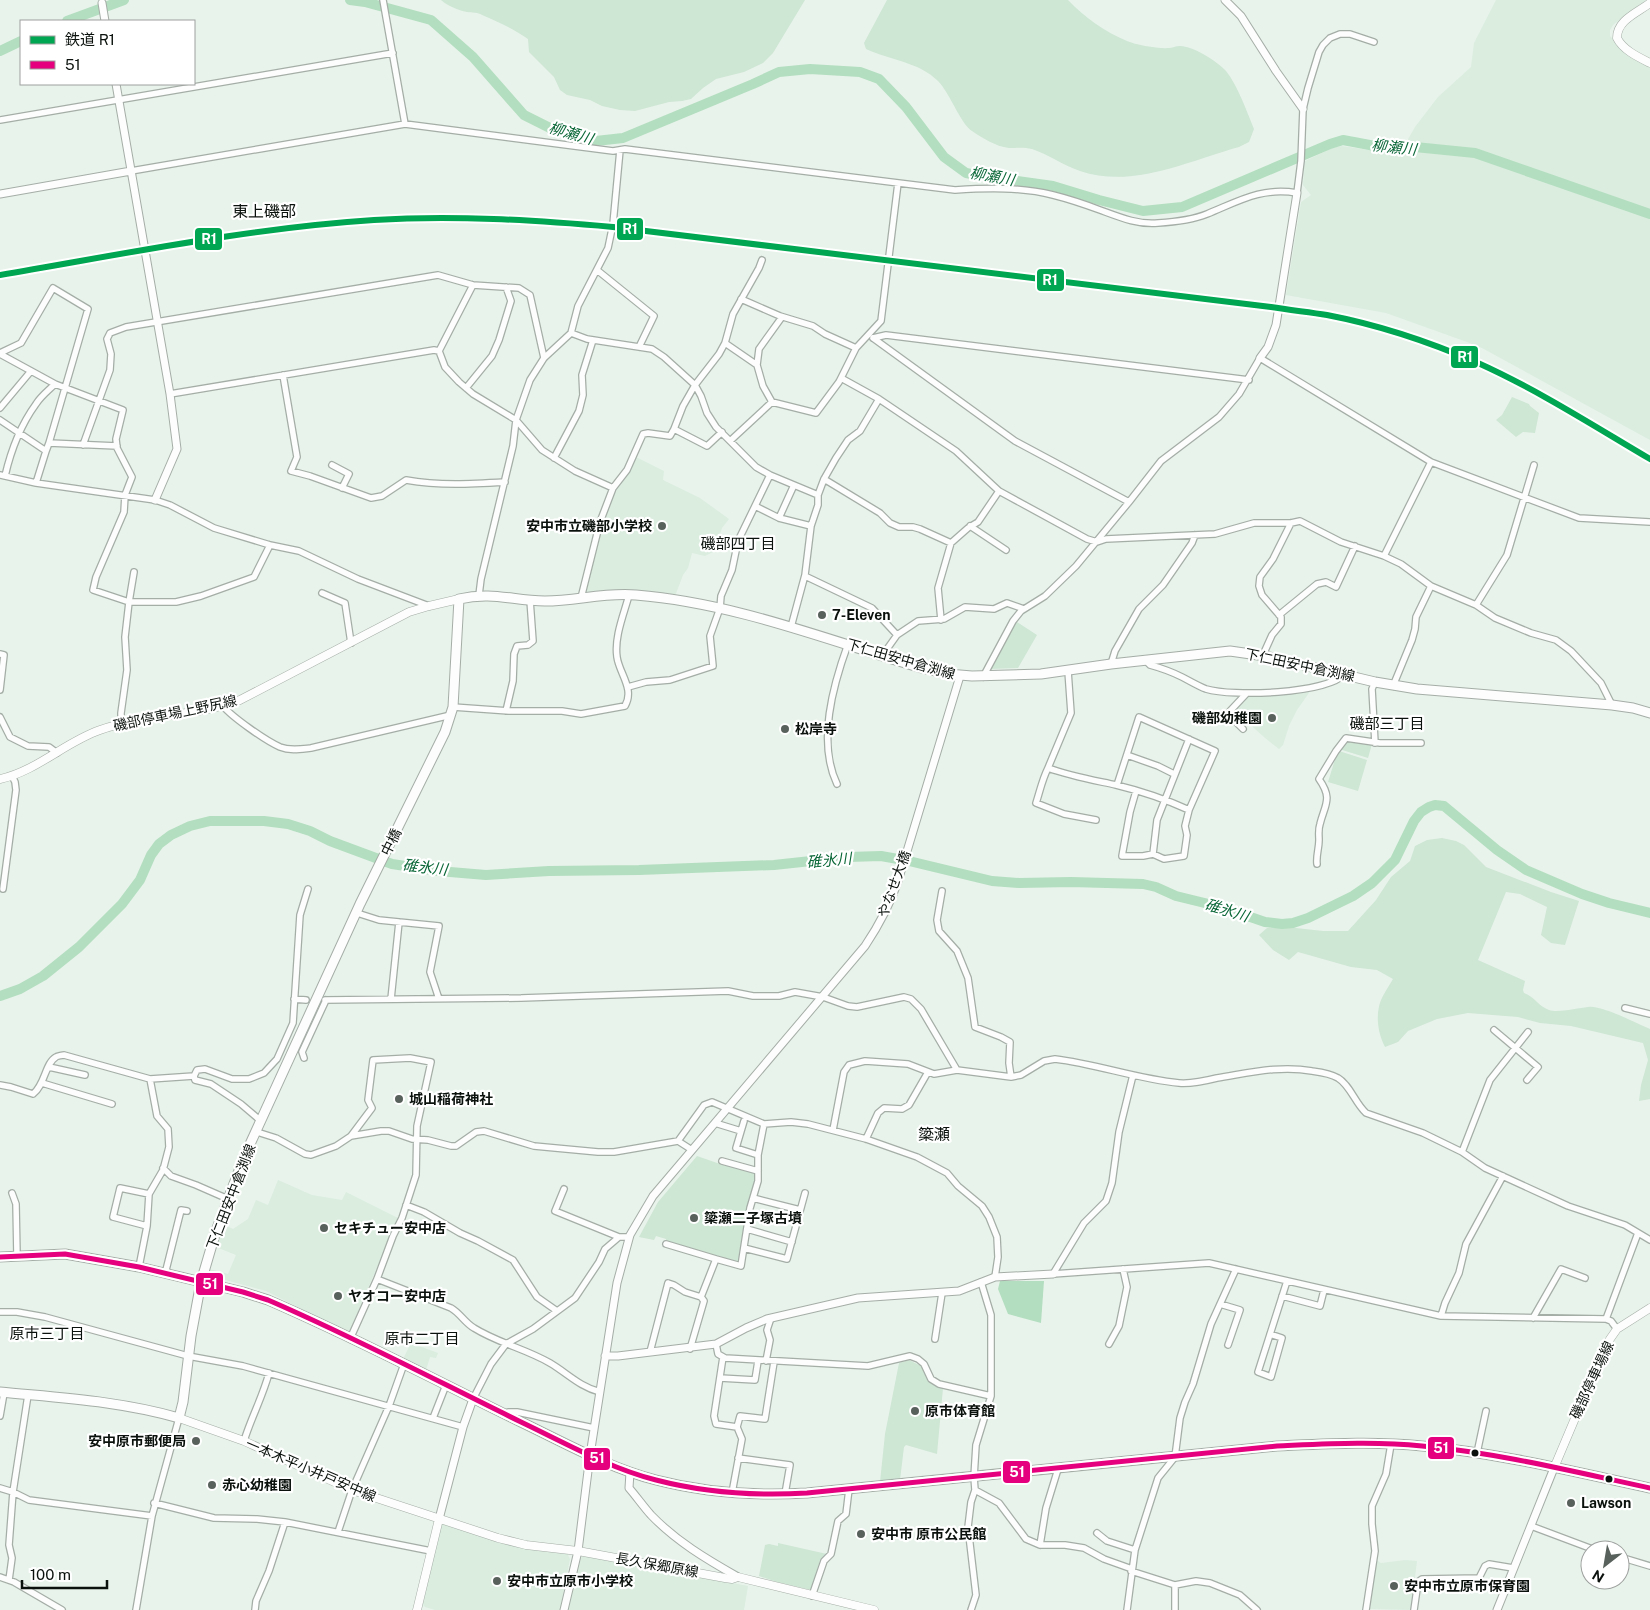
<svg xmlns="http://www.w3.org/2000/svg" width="1650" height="1610" font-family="'Public Sans','Noto Sans JP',sans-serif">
	<rect width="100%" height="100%" fill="#e8f3eb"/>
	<path fill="#daeddf" d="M1496,0H1646L1613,25L1610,30V36L1623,50L1650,66V440L1482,348L1467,342L1386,313L1286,295L1301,202L1311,195L1303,185L1305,161L1332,148L1342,146L1390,153L1402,152L1407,141L1415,127L1438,97L1471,67L1474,43Z
		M636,457L664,471L663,480L700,498L729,519L722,528L715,551L705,556L692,553L688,568L683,575L675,596L626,590L585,593L602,522L614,493L630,472Z
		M1311,690L1297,710L1289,726L1283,745L1279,749L1265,738L1233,709L1247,696Z
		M278,1180L312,1195L342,1200L346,1192L398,1218L349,1333L266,1291L214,1277L209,1269L228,1274L236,1255L216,1247L224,1225L233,1229L248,1219L256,1200L268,1205Z
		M411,1343L438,1353L436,1358L430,1357L426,1370L403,1359Z
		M442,1523L567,1553L570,1559L560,1610H435L425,1607L422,1603Z
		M585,1555L748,1586L744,1610H567L581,1558Z
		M1376,1560L1381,1563L1405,1560L1417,1561L1411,1610L1370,1609Z"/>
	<path fill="#cee6d4" d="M441,0H805L773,53L763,63L744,72L716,79L703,88L691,99L682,101L669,102L635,111L620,110L602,106L590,100L567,95L560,90L554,77L529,52L528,39C514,29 498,22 482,15C478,12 472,13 467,12C458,10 448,6 441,0Z
		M887,0H1068C1084,17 1105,32 1127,41C1136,45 1159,49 1169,48C1172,48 1176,46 1180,46C1193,46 1217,61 1226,71C1238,86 1247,112 1254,129L1249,142L1239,147C1188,161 1133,189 1080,171C1065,166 1047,154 1032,149C1024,147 1017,148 1009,148C995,146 984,139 972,131C960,123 950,93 938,81C919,62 890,60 866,49L864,43Z
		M1512,397L1529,404L1530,406L1539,413L1535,433L1523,432L1516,437L1496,420L1502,415Z
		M1017,622L1037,635L1018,668L990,669L1014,624Z
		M1346,740L1372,744L1368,758L1339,749Z
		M1339,751L1367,760L1358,791L1328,782L1337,753Z
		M1442,838L1456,841L1464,845L1486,867L1551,892L1579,901L1565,945L1551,943L1541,935L1547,907L1520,894L1506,892L1478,960L1525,981L1523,990L1524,993C1535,997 1538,1006 1549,1010C1558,1013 1578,1008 1588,1007C1601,1005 1636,1023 1650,1029V1099L1639,1101L1641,1085L1648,1060L1643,1043L1571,1026L1540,1023L1518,1017L1468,1013L1437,1019L1408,1031L1398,1042L1385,1047C1378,1034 1375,1015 1381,1000C1384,993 1389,986 1393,979L1377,970L1351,967L1298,952L1289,960L1273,950L1259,935L1267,928L1287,927L1323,931H1348L1376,900L1391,877L1410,861L1415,846L1427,840Z
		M697,1156L720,1164L755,1173L756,1180L739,1262L666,1241V1239L656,1236L654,1240L639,1237L658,1202Z
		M909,1360L921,1366L928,1381L943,1388L937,1454L906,1445L904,1447L900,1480L880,1482L885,1434L899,1363Z
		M778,1543L827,1554L820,1560L811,1590L777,1582L759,1576L765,1545L769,1544L778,1546Z"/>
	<path fill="#b3debf" d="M1000,1281H1044L1041,1323L1008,1314L998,1289Z"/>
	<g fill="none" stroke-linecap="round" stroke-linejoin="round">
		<path stroke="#b3debf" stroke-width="10" d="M350,0L365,2L431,20L473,57L524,115L550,128L596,141L623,138L753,84L779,72L810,69L860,72L879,79L906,107L944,157L966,173L982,176L1053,186L1099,200L1143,211L1182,207L1330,144L1343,140L1391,149L1415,147L1475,153L1650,214
			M67,21L124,0
			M0,51L21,41
			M0,996L20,989L43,976L79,947L122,904L140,880L151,855L159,844L171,835L190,826L210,821H264L288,824L310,831L330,841L392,864L438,871L486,875L549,871L639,870L774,865L848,857L881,856L909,861L992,881L1019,883L1071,882L1143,884L1156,887L1176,896L1221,907L1265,922L1282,924L1293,923L1308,918L1353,896L1372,883L1395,860L1414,821L1421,812L1429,807L1435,805L1444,806L1497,850L1526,870L1582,894L1609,903L1650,913"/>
		<g stroke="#a5ada7" stroke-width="8">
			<path id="minor" d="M383,0L405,124
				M0,120L393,53
				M131,171L405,124L613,151L625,149L955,190C987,188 1021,187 1053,195C1069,199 1084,204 1100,210C1119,217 1138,225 1158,223C1174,222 1192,220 1207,214C1239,201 1261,187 1297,193L1301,161L1303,109L1308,88L1319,52L1323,45L1330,38L1340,34H1350L1374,42
				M597,270L654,316L639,347
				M473,285L439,351L445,367L459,382L473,394L516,420L542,450L575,471L613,488L600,522L581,598
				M741,299L780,316L813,326L825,334L856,348
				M571,333L587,339L652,349L664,357L695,385L701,396L707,413L716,427L756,467L770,475L818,495
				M873,338L886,335L1249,380
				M873,338L1015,441L1129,502
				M725,343L757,365L763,386L772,402L816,413L839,382L856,348L881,321L898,183
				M0,353L21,343L53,288L88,309L49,443L46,451L36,483
				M0,354L55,384
				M757,365L759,349L782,317
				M283,375L297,457L291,471L310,476L371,498L382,496L406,480C439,486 472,484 505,482
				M841,378L879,399L956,451L999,491L1087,539L1097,542L1106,539L1215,534L1254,523H1291L1300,521L1341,542L1384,556L1401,564L1431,586L1476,605L1495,618L1531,633L1556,640L1571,651L1601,683L1612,705
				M466,388L492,356L499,340L511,301L506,287
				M170,394L434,350L439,351
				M0,408L31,371
				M0,420L46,451
				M674,429L683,406L695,385L719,354L725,343L733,314L759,268L762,260
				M730,441L772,402
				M49,443L117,446
				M83,445L110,370L111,354L107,339L110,333L126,327L438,275L473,285L519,288L530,295L544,358
				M554,458L579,411L583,395L582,375L593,340
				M332,465L349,474L342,488
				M0,475L36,483L155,500L170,505L214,528L270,545L299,551L358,579L429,606
				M5,476C11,450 20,426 36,404C41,396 49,390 55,384L123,410L116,439L117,448L132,477L125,495L124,512L96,577L93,590L129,602L125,637L127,670L121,713V724
				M824,479L880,513L890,523L899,527H913L920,529L951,543L968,528L978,522L999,491
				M613,488L627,470L643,434L648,433L670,436L674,429L707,446L722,432
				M755,506L779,518L811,526
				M779,518L794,485
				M970,526L1006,550
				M1384,556L1431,462
				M134,572L129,602H176L201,596L254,577L270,545
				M805,576L872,608L897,635L882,656
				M322,593L345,603L351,643
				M479,595L481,579L513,446L516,420L530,380L544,358L571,333L578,306L608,248L613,224L620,150
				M1476,605L1507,555L1534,465
				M1279,615L1317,584L1326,582L1336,587L1355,546
				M941,620L938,588L951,543
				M791,627L805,575L811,526L818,505V495L824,479L836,458L848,440L860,431L879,399
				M897,635L918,621L944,619L965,607L994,609L1007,603L1024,609
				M0,654L4,655L0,690
				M1263,655L1272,635L1281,624V617L1262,595L1259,586L1260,577L1273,559L1291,523
				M1146,661L1150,665C1161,668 1172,672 1182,677C1190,681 1198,686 1206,689C1233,697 1325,694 1345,674
				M1111,664L1115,651L1139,609L1163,585L1192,543L1195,535
				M1068,671L1071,713L1048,768C1070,776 1093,780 1116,785C1141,791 1165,799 1189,810
				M983,677L1013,621L1021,611L1045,596L1076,566L1129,502L1161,461L1219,417L1239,394L1260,358L1431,462L1579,518L1650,522
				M1375,682L1372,689L1375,743
				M1393,686L1412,640L1415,629L1416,617L1431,586
				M628,687L646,682L670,680L713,666L710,636L720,608L721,596L732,570L738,541L770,475
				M223,706C232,717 266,741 280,747C290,751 301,749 311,748L451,715
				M453,707L509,711H562L581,714L625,706C635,689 619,673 617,657C614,637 624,614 629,595
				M506,711L513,681L514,654L517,646L528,645L533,641L530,600
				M0,717L10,737L28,746L49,747L57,753
				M1243,729L1234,720L1230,711L1246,694
				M1127,755L1158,766L1174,774
				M1048,768C1042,780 1040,791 1036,803L1064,814L1096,820
				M837,784C817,742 833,685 848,644
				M1117,785L1139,717L1215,751L1189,810L1185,826L1187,835L1184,856L1164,859L1153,854L1143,856H1122L1130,812L1136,791
				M1153,854L1157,820L1189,739
				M1317,864C1316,855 1319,849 1319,840C1319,835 1318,830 1320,824C1325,804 1333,799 1319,779L1336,751L1346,738L1380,743H1421
				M3,889L16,790L15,782L12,776
				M942,891L937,920L939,931L957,951L968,978L975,1027L1001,1037L1010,1042L1009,1063L1011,1077
				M357,913L379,920L439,926L430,972L439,999
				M294,999L306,1000
				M391,999L399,922
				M325,1000L521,998L728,991L753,996H779L795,992L823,997L848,1006L857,1007L904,997L911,999L921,1009L957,1070
				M1625,1008L1650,1014
				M1494,1030L1538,1067L1527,1080
				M304,1058L302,1052L326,1000
				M49,1067L85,1075
				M42,1083L112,1104
				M0,1085L11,1087L33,1094C45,1085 45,1063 56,1057C57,1056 63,1055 64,1055L150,1079
				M261,1121L241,1104L211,1084L195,1080L194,1076L197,1070L205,1069L232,1079H249L264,1073L277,1059L293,1023L300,915L308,889
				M744,1121L736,1148L758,1155
				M715,1123L741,1131
				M833,1130L844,1072L849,1065L865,1061L908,1064L934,1074L957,1070L1011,1077L1021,1075L1044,1061L1055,1059C1097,1064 1137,1079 1179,1083C1192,1084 1205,1081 1217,1078C1249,1073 1280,1065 1312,1071C1320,1072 1330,1073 1338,1078C1350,1085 1355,1103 1366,1113L1423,1133L1462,1152L1485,1168L1568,1206L1625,1225L1650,1240
				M257,1132L276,1138L305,1154L311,1155L336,1146L351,1136L381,1131H389L412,1139L428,1140L451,1146H456L476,1132L484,1131L534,1146L598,1152H614L678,1141L692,1150
				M866,1139L878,1113L884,1108L902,1109L909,1105L928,1072
				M678,1141L704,1105L712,1102L764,1124L791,1122L808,1124L866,1139L917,1157L947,1173L958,1186L982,1206L989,1217L997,1237L998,1257L995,1277
				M1462,1152L1490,1080L1528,1032
				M722,1161L758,1171
				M163,1168L171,1176L196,1185L228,1199
				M564,1189L555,1211L619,1237
				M12,1193L16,1204L17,1256
				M753,1198L800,1210
				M406,1205L424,1212L460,1233L478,1241L513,1260L537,1297L557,1311
				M147,1226L113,1217L120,1188L149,1194
				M747,1229L792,1242
				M666,1244L716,1259
				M744,1248L787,1259L805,1193
				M139,1267L147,1226L149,1194L163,1170L169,1147L168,1129L157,1116L150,1079L194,1076
				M165,1274L181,1210L187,1211
				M1053,1274L1209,1263L1441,1316L1606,1319L1611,1321L1617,1329
				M1053,1274L1084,1223L1106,1201L1112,1183L1119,1132L1133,1075
				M377,1279L451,1308C460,1313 465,1323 474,1328C498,1343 526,1349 550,1363C567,1373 580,1387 600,1392
				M1282,1296L1320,1306L1324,1290
				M1220,1304L1240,1310L1228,1345
				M0,1312H17L45,1317L188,1356L243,1366L463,1427
				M1441,1316L1445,1303L1459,1273L1466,1244L1503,1176
				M1533,1318L1561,1269L1585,1278
				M1606,1319L1638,1233
				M1270,1334L1282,1338L1271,1377L1258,1372L1287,1281
				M350,1339L377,1279L393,1236L402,1218L416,1175L417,1126L431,1062L410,1058L373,1060L368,1100L372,1108L351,1136
				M935,1339L942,1293
				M716,1344L718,1354L725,1358L868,1366L910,1356L918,1359L924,1364L931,1379L939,1384L991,1396
				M1109,1344L1119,1326L1127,1287L1123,1269
				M690,1349L704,1301L701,1297L716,1259L741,1266L750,1208L758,1181V1155L764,1124
				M650,1352L668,1283L674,1285L685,1292L701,1297
				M723,1357L714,1416L716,1424L737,1427L742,1439L732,1493
				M766,1361L770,1340L767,1330L771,1318
				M720,1378L755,1380L758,1361
				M473,1399L491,1364L506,1344L533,1329L575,1298L599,1262L605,1249L619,1237H629
				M507,1415L508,1412H517L594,1428
				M0,1416L4,1393
				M433,1418L446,1385
				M737,1427L740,1416L765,1419L774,1362
				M244,1441C251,1418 263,1396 269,1373
				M1477,1453L1486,1411
				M738,1458L790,1465L785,1494
				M1058,1469L1046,1508L1040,1545H1065L1084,1548L1104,1559L1132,1569
				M0,1488L13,1492L29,1500L152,1516
				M975,1490L999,1503L1026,1539L1040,1545
				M154,1503L214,1518L257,1519L285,1522L431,1551
				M1531,1526L1595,1550
				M338,1532L352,1490L389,1406L404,1364
				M1097,1533L1107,1541L1135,1550
				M1620,1557L1650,1566
				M1131,1571L1175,1585L1196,1581L1210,1583L1240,1595L1257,1610
				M0,1577L14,1582L62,1610
				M9,1580L12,1558L9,1545L13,1492L28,1395
				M1175,1585V1610
				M812,1596L824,1561L831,1554L838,1521L846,1514L849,1489
				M136,1610L152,1516L179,1418
				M255,1610L256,1601L269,1571L285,1522
				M971,1610L976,1595L968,1527L971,1502L975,1490L974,1477L976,1445L991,1396V1315L981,1282
				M1127,1610L1135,1550L1158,1478L1175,1457L1180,1418L1185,1402L1193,1384L1211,1324L1236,1269
				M1366,1610L1375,1551L1372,1524V1506L1386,1474L1391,1444
				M1414,1610L1418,1582L1422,1579L1479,1578L1485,1566L1489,1564L1513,1568"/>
		</g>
		<g stroke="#a5ada7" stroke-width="9">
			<path id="tertiary" d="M1225,0L1241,16L1276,71L1303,109
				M102,3L105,21
				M116,84L170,394L177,449L155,500
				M0,194L131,171
				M1260,358L1268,347L1276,325L1297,193
				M605,1356H618L716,1344L746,1328L767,1319L858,1298L959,1291L995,1277L1053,1274
				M630,1472L629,1488C636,1496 643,1506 651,1515C676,1541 706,1559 738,1577
				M439,1519L463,1427L473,1399
				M564,1610L578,1551L590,1455L617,1283L630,1235L653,1196L865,946C879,925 890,905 898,881L960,676
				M1497,1610L1554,1468"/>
		</g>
		<g stroke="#a5ada7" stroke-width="9">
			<path id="secondary" d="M1650,3C1637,13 1617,20 1617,38C1623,50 1638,57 1650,63
				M0,779C37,771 65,742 100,730C144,714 195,717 240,700L409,612L429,606L459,599
				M179,1418L244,1441L352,1490L498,1538L526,1545L578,1551L725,1578L732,1579L738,1577L874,1610
				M1554,1468L1587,1390L1610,1339L1617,1329L1650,1308
				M417,1610L439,1519"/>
		</g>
		<g stroke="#a5ada7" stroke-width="11">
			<path id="primary" d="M0,1392C61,1398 120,1401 179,1418L183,1402L191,1336L201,1282L216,1231L245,1155L360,904L445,732L453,707L459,599C493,591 513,601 545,601C576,601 605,592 636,595C735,603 827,640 922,668L948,674L972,676L1041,674L1111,664L1230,651L1265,656L1375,682L1417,689L1612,705L1633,708L1650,713"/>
		</g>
		<g stroke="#a5ada7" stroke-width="11">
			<path id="trunk" d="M0,1257L65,1254L139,1267L243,1292L268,1300C354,1337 437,1381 521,1422C565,1443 609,1468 656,1480C706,1493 756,1496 807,1493L1277,1446C1325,1444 1374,1441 1422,1446C1499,1453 1575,1472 1650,1488"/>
		</g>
		<use href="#minor" stroke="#fcfdfc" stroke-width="5.5"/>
		<use href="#tertiary" stroke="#fcfdfc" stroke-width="7"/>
		<use href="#secondary" stroke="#fcfdfc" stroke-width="8"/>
		<use href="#primary" stroke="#fcfdfc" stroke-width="9"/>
		<use href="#trunk" stroke="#fcfdfc" stroke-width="9"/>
		<g stroke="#fff" stroke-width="9">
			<path id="bus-1" d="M0,1257L65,1254L139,1267L243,1292L268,1300C354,1337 437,1381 521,1422C565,1443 609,1468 656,1480C706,1493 756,1496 807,1493L1277,1446C1325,1444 1374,1441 1422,1446C1499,1453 1575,1472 1650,1488"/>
		</g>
		<use href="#bus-1" stroke="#e5007d" stroke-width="5"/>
		<g stroke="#fff" stroke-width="10">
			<path id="rail-1" d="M0,275C124,254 249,228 374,220C454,215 533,220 613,227L1271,307C1289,310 1308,312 1327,315C1379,325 1430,342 1478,363C1538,390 1594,426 1650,459"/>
		</g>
		<use href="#rail-1" stroke="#00a651" stroke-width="6"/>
	</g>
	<g fill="#58615b" stroke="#fff" stroke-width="2">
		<circle cx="662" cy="526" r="5"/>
		<circle cx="822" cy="615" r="5"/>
		<circle cx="1272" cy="718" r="5"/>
		<circle cx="785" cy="729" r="5"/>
		<circle cx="399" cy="1099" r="5"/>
		<circle cx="694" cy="1218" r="5"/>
		<circle cx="324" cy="1228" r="5"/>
		<circle cx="338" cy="1296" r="5"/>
		<circle cx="915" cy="1411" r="5"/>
		<circle cx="196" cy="1441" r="5"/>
		<circle cx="212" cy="1485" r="5"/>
		<circle cx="1571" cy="1503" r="5"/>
		<circle cx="861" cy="1534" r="5"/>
		<circle cx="497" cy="1581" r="5"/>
		<circle cx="1394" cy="1586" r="5"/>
	</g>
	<g fill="#0b120d" stroke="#fff" stroke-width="2">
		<circle cx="1475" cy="1453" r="4.5"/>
		<circle cx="1609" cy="1479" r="4.5"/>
	</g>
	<g text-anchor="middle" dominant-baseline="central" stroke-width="4.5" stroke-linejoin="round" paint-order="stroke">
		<g font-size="14" font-weight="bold" fill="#0b120d" stroke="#fff" text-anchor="start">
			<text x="652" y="526" text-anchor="end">安中市立磯部小学校</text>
			<text x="832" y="615">7-Eleven</text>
			<text x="1262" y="718" text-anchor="end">磯部幼稚園</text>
			<text x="795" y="729">松岸寺</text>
			<text x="409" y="1099">城山稲荷神社</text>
			<text x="704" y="1218">簗瀬二子塚古墳</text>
			<text x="334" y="1228">セキチュー安中店</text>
			<text x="348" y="1296">ヤオコー安中店</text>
			<text x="925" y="1411">原市体育館</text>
			<text x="186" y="1441" text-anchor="end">安中原市郵便局</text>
			<text x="222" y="1485">赤心幼稚園</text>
			<text x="1581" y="1503">Lawson</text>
			<text x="871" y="1534">安中市 原市公民館</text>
			<text x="507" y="1581">安中市立原市小学校</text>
			<text x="1404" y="1586">安中市立原市保育園</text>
		</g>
		<g font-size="14" fill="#0b120d" stroke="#fff">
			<text transform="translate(901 659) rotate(16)">下仁田安中倉渕線</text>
			<text transform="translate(1300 665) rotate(12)">下仁田安中倉渕線</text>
			<text transform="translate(175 713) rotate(-12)">磯部停車場上野尻線</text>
			<text transform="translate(391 842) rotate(-64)">中橋</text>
			<text transform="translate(894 884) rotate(-70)">やなせ大橋</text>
			<text transform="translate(231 1197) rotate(-69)">下仁田安中倉渕線</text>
			<text transform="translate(1592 1380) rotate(-65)">磯部停車場線</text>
			<text transform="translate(311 1470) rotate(23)">一本木平小井戸安中線</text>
			<text transform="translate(657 1565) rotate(10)">長久保郷原線</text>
		</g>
		<g font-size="15" font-style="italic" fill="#0a6737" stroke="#fff">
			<text transform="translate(571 133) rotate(16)">柳瀬川</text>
			<text transform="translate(1394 147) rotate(6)">柳瀬川</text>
			<text transform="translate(992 176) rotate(10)">柳瀬川</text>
			<text transform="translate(829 860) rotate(-5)">碓氷川</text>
			<text transform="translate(425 867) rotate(7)">碓氷川</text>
			<text transform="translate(1227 910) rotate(17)">碓氷川</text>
		</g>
		<g font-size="15" fill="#0b120d" stroke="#fff">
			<text x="738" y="543">磯部四丁目</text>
			<text x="1387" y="723">磯部三丁目</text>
			<text x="47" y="1333">原市三丁目</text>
			<text x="422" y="1338">原市二丁目</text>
		</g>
		<g font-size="16" fill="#0b120d" stroke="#fff">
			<text x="264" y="211">東上磯部</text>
			<text x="934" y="1134">簗瀬</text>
		</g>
	</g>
	<g stroke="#fff" stroke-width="2">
		<rect x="616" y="217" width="28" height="24" rx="5" fill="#00a651"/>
		<rect x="194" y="227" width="29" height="24" rx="5" fill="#00a651"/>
		<rect x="1036" y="268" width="29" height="24" rx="5" fill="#00a651"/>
		<rect x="1450" y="345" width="29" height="24" rx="5" fill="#00a651"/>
		<rect x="195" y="1272" width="29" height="24" rx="5" fill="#e5007d"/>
		<rect x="1427" y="1436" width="28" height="24" rx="5" fill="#e5007d"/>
		<rect x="583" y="1447" width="28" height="24" rx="5" fill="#e5007d"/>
		<rect x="1002" y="1460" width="29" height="24" rx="5" fill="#e5007d"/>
	</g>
	<g font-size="14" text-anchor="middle" font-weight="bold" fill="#fff">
		<text x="630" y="234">R1</text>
		<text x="209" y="244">R1</text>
		<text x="1050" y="285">R1</text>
		<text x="1465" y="362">R1</text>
		<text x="210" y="1289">51</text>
		<text x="1441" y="1453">51</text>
		<text x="597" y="1463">51</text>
		<text x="1017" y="1477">51</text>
	</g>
	<rect x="20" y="20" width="175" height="65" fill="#ffffff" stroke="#9da09e"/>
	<rect x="30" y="36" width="25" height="8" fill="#00a651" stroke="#9da09e"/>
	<text x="65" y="45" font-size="15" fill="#0b120d">鉄道 R1</text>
	<rect x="30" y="61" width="25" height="8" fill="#e5007d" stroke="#9da09e"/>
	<text x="65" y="70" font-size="15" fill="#0b120d">51</text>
	<g transform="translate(1605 1565) rotate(211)"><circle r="24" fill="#ffffff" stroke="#9da09e"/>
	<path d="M0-4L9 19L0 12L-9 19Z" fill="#58615b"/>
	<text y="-8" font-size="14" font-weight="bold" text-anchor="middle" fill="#0b120d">N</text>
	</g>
	<path d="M22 1580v8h85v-8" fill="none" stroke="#0b120d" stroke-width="2.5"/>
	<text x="30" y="1580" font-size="15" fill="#0b120d" stroke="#ffffff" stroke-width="4" paint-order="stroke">100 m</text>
</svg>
